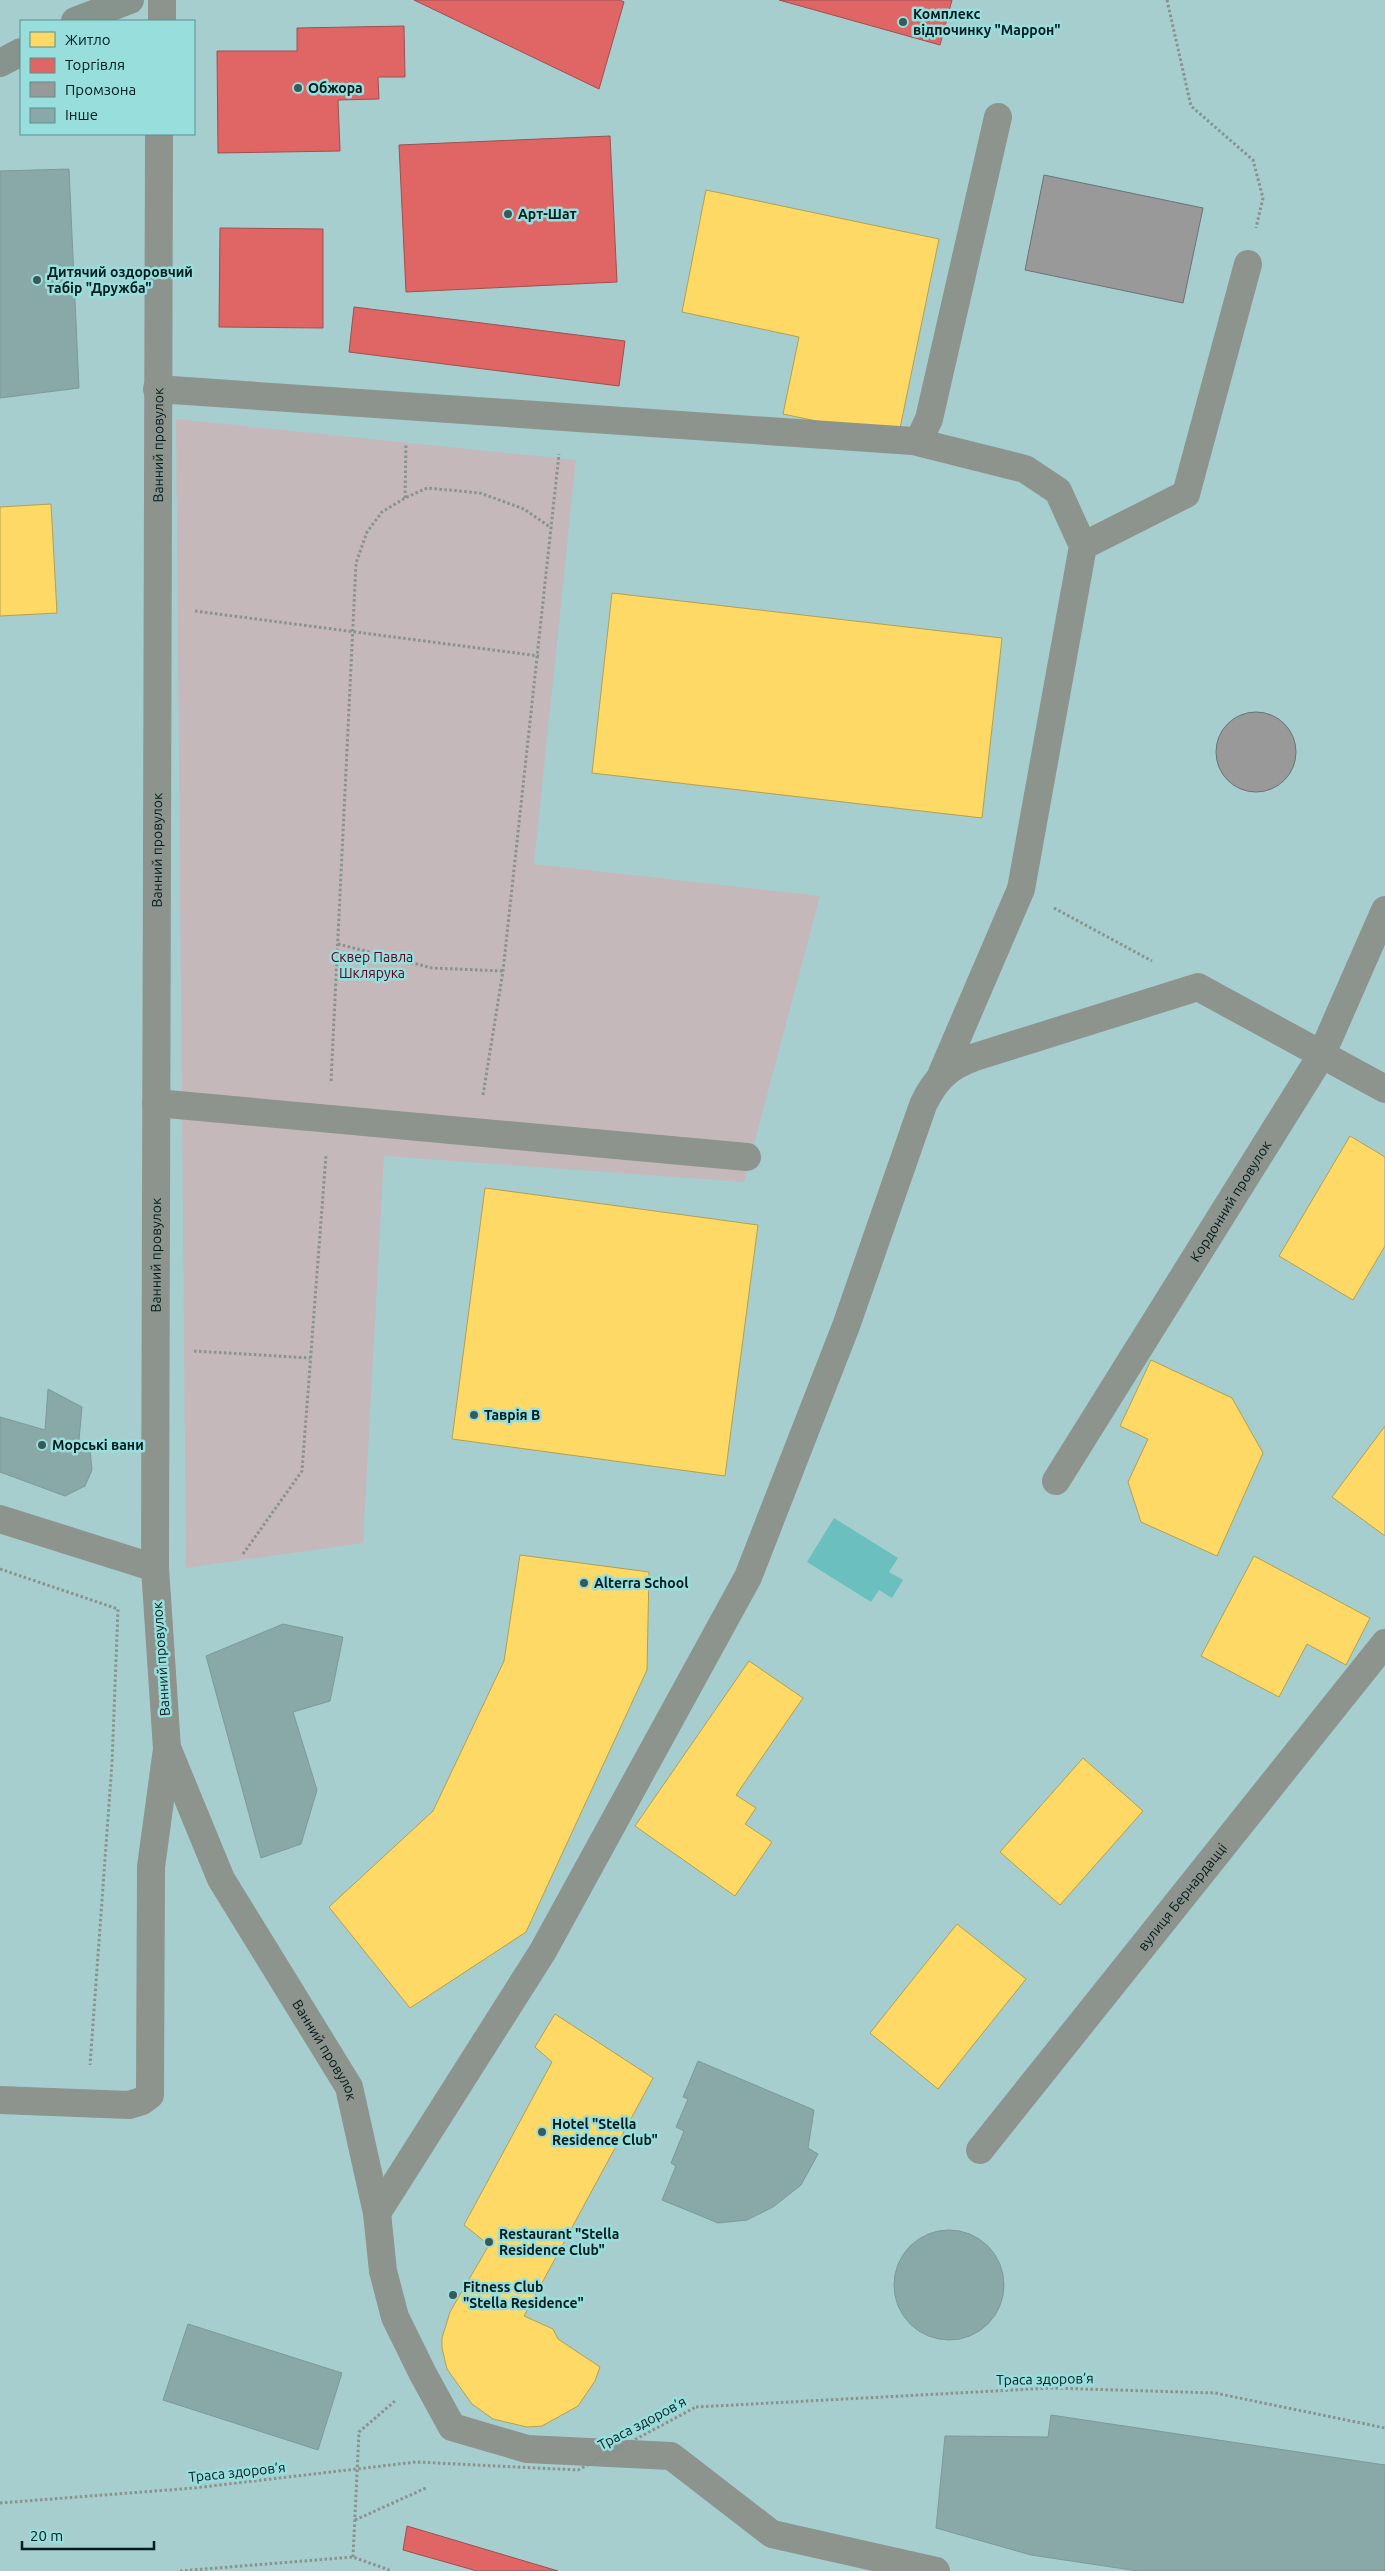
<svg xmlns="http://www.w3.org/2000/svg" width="1385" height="2571" font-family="Ubuntu,sans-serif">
	<rect width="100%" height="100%" fill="#a7cece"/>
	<path fill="#c4b8ba" d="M176,419L576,460L534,864L820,896L744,1182L384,1156L363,1543L186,1568Z"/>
	<path fill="#6bbfbe" d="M834,1518L898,1558L889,1572L903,1580L892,1598L879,1590L871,1602L807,1562Z"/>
	<path fill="#ffd966" stroke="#b2a050" d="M706,190L939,239L898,438L783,414L799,337L682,312Z
		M51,504L57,613L0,616V507Z
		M612,593L1002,638L982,818L592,773Z
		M1350,1136L1385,1157V1246L1353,1300L1279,1256Z
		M485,1188L758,1225L725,1476L452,1439Z
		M1151,1360L1232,1398L1263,1453L1217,1556L1141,1522L1128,1482L1148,1439L1120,1426Z
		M1385,1426V1536L1332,1497Z
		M520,1555L649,1572L647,1670L526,1932L410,2008L329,1907L433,1811L504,1661Z
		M1254,1556L1370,1618L1346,1665L1307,1644L1279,1697L1201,1656Z
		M749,1661L803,1698L736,1795L756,1808L745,1824L772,1842L735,1896L635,1826Z
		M1083,1758L1143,1811L1060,1905L1000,1852Z
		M957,1924L1026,1979L938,2089L870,2033Z
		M555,2014L653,2078L524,2316L553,2329L558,2339L600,2367L595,2381L578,2406L542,2426L527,2427L493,2419L472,2404L447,2369L442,2348V2338L450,2312L489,2245L464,2225L552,2062L535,2047Z"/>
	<path fill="#e06666" stroke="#9d5050" d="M414,0H620L624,2L599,89Z
		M779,0H952L940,45Z
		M404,26L405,77H378L379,99L338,100L340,151L218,153L217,51H297V28Z
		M610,136L617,282L406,292L399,145Z
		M220,228L323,229V328L219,327Z
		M354,307L625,341L619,386L349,352Z
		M407,2526L558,2571H477L403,2550Z"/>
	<path fill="#999" stroke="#6b7373" d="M1044,175L1203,208L1183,303L1025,270Z
		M1216 752a40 40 0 1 1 80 0a40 40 0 1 1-80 0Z"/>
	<path fill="#89a8a8" stroke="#7b9a9a" d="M69,169L79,388L0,398V171Z
		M48,1389L82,1407L79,1440L90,1449L92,1470L85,1486L65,1496L0,1472V1417L45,1430Z
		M283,1624L343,1637L330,1701L293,1712L317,1790L301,1844L261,1858L206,1656Z
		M698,2061L814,2110L808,2148L818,2154L801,2185L773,2207L747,2220L718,2223L662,2200L676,2166L671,2163L684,2131L676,2127L688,2099L683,2097Z
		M894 2285a55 55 0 1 1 110 0a55 55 0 1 1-110 0Z
		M188,2324L342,2373L318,2450L163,2400Z
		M1051,2415L1385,2465V2571H1138L1031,2555L936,2528L945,2436L1048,2437Z"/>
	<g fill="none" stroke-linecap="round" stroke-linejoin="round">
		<path stroke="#89928e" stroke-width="3" stroke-dasharray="2.5 2.5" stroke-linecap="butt" d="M1167,0L1191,106L1253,160L1263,198L1256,228
			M405,498L406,443
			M195,611L539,656
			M1054,908L1152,961
			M338,944L432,968L503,971
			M331,1081L356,563L367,532L382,512L405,498L427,488L480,493L524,509L550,527
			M483,1095L503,971L559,454
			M194,1351L310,1358
			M243,1554L302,1471L326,1155
			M0,1569L118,1609L112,1763L90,2065
			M696,2407L1051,2388L1215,2393L1385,2428
			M355,2520L426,2488
			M353,2557L359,2432L395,2401
			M180,2571L353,2557L392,2571"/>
		<g stroke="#8d938d" stroke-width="28">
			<path d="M162,21V0"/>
			<path d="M157,389L913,441L921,436L929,419L998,117"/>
			<path d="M913,441L1025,469L1058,491L1083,546L1021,889L942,1073"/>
			<path d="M1083,546L1186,494L1248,264"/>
			<path d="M156,1103L747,1157"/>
			<path id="s1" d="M1056,1481L1321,1056L1385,910"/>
			<path d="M0,1519L155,1568"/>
			<path id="s2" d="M168,1750L221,1879L349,2087L377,2213L383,2271L395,2317L423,2374L452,2427L527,2449L671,2456L772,2534L936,2571"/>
			<path id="s3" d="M0,2100L129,2105L142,2101L150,2095L151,1867L167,1749L155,1568L159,134"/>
			<path id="s4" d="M980,2150L1385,1643"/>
			<path d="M377,2213L543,1951L748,1577L846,1326L923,1105C935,1079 949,1066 975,1057L1198,987L1385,1089"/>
		</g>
		<path stroke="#86948d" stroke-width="28" d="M75,21L130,0
			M0,63L21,52"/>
		<path stroke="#89928e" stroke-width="3" stroke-dasharray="2.5 2.5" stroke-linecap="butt" d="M0,2503L194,2488L416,2462L578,2470L696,2407"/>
	</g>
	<g fill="#3a5a5a" stroke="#97dedd" stroke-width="2">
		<circle cx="903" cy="22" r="5"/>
		<circle cx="298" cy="88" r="5"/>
		<circle cx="508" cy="214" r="5"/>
		<circle cx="37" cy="280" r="5"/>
		<circle cx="474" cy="1415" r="5"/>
		<circle cx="42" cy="1445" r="5"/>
		<circle cx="584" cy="1583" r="5"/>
		<circle cx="542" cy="2132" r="5"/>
		<circle cx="489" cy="2242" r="5"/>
		<circle cx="453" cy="2295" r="5"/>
	</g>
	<g text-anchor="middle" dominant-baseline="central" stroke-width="5" stroke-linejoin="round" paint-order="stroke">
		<g font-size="14" font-weight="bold" fill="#001b1b" stroke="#97dedd" text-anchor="start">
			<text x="913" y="14">Комплекс<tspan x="913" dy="16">відпочинку "Маррон"</tspan></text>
			<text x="308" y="88">Обжора</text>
			<text x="518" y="214">Арт-Шат</text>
			<text x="47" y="272">Дитячий оздоровчий<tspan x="47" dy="16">табір "Дружба"</tspan></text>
			<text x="484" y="1415">Таврія В</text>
			<text x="52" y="1445">Морські вани</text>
			<text x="594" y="1583">Alterra School</text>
			<text x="552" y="2124">Hotel "Stella<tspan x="552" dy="16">Residence Club"</tspan></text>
			<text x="499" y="2234">Restaurant "Stella<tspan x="499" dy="16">Residence Club"</tspan></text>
			<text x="463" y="2287">Fitness Club<tspan x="463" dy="16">"Stella Residence"</tspan></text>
		</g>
		<g font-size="14" fill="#001b1b" stroke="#97dedd">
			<text stroke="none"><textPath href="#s3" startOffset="1804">Ванний провулок</textPath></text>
			<text stroke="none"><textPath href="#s3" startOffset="1399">Ванний провулок</textPath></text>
			<text stroke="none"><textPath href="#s1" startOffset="330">Кордонний провулок</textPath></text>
			<text stroke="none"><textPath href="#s3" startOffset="994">Ванний провулок</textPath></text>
			<text transform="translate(161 1659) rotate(-94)">Ванний провулок</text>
			<text stroke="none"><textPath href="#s4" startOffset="324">вулиця Бернардацці</textPath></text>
			<text stroke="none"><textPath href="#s2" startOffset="340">Ванний провулок</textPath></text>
			<text transform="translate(1045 2379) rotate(-1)">Траса здоров’я</text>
			<text transform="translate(642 2423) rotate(-28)">Траса здоров’я</text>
			<text transform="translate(237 2472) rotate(-6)">Траса здоров’я</text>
		</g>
		<g font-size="14" fill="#60001b" stroke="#97dedd">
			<text x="372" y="957">Сквер Павла<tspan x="372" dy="16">Шклярука</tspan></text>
		</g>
	</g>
	<rect x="20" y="20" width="175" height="115" fill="#97dedd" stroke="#5b908f"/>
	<rect x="30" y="32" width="25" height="15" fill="#ffd966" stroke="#5b908f"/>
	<text x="65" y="45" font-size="15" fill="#001b1b">Житло</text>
	<rect x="30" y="58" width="25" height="15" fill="#e06666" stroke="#5b908f"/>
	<text x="65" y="70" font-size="15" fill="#001b1b">Торгівля</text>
	<rect x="30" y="82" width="25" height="15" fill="#999999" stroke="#5b908f"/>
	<text x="65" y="95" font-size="15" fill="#001b1b">Промзона</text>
	<rect x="30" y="108" width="25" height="15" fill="#89a8a8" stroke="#5b908f"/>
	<text x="65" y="120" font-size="15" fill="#001b1b">Інше</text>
	<path d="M22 2541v8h132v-8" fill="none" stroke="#001b1b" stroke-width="2.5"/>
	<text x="30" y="2541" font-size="15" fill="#001b1b" stroke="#97dedd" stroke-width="4" paint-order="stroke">20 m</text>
</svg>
